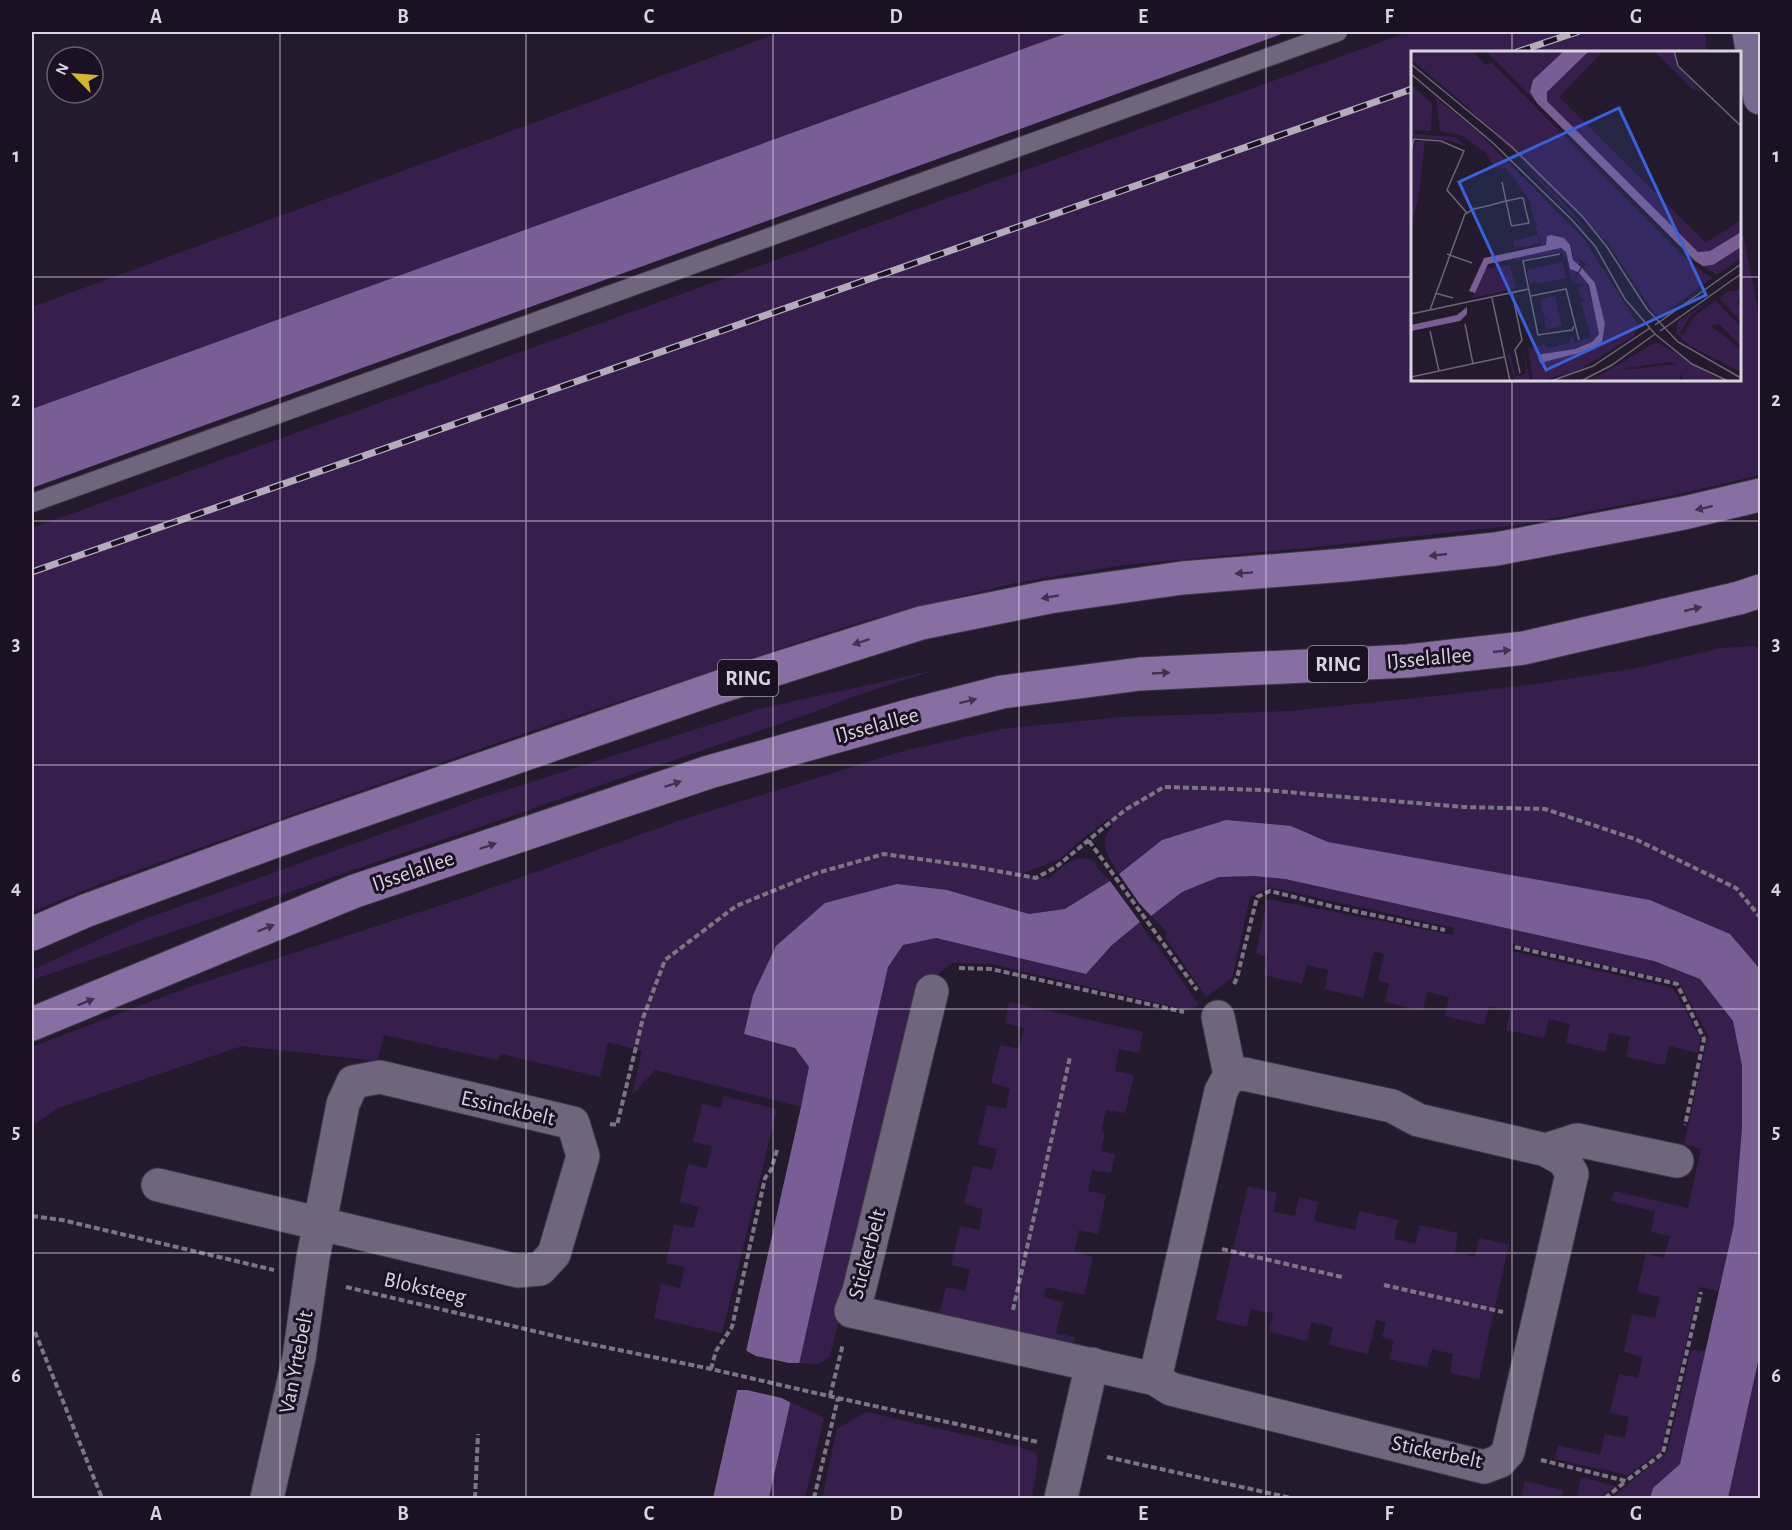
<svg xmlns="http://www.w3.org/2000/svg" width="1792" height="1530" font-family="'Alegreya Sans',sans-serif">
	<rect width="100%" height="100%" fill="#231b2d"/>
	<path fill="#371f4d" d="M781,32H1070L32,409V307Z
		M1409,32H1705L1707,52H1412V380H1740V219L1760,319V475L1684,493L1519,525L1325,546L1124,565L1015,583L860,622L537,729L311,808L97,885L32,912V528Z
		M1753,646L1760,648V969L1730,934L1650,900L1328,842L1291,826L1162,840L1119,874C1110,857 1096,845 1112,827L1108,819L1081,840L1060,859L1021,874L1048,879C1062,868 1078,849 1096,863L1095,865L1110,881L1065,910L1029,914L947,890L744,1034L795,1048L809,1067L801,1107L655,1070L632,1095L642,1051L608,1042L600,1077L501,1054L498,1060L384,1035L377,1061L242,1046L58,1108L32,1126V1047L189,987L469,896L681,820L907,750L1002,729L1121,717L1290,711L1454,694L1536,684L1637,668L1721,648Z
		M936,670L858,695L820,710L32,980V970L142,920L478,799L759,709Z
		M1254,876L1285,879L1654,961L1700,979L1733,1021L1742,1066V1128L1734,1224L1719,1291L1699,1287L1661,1451L1628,1475L1555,1459L1558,1445L1600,1455L1605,1434L1625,1438L1629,1417L1610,1412L1619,1374L1638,1378L1643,1357L1624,1352L1632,1314L1655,1318L1660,1297L1637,1292L1646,1254L1664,1258L1670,1236L1651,1232L1655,1211L1611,1201L1614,1191L1688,1208L1701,1149L1684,1144L1708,1035L1679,982L1513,944L1512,951L1673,988L1700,1038L1698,1053L1669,1046L1665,1065L1626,1057L1630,1037L1609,1033L1605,1052L1566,1043L1570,1024L1549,1019L1544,1038L1506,1030L1510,1011L1489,1006L1484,1025L1445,1016L1449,997L1427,992L1423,1011L1385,1002L1389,983L1378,981L1384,954L1374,951L1363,998L1325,989L1328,970L1307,965L1302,984L1264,975L1268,957L1256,953L1267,899L1452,935L1454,928L1269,887L1250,897L1232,978L1206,997L1165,937L1167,932L1151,916L1182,892L1219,877Z
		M1140,922L1152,942L1154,941L1199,1005L1188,1010L992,964L953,963L920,987L830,1356L819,1364L799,1363L888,967L903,945L936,938L1086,974L1112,945Z
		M1009,1002L1143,1032L1139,1053L1119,1049L1115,1071L1134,1075L1125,1113L1106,1110L1101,1131L1105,1132L1101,1151L1115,1154L1111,1173L1092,1170L1088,1191L1106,1195L1098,1234L1079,1230L1074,1252L1093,1257L1084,1295L1046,1287L1044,1297L1063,1302L1056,1333L1075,1337L1073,1346L939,1315L946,1287L965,1291L970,1269L951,1265L960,1226L979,1230L983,1209L964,1204L973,1166L992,1170L997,1149L978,1144L987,1105L1006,1109L1010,1088L991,1083L1000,1045L1019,1049L1024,1028L1005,1023Z
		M723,1096L777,1109L722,1333L654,1318L661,1284L680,1288L685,1267L666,1263L674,1224L693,1228L699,1207L680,1202L688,1164L707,1168L712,1146L693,1142L702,1104L721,1108Z
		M1248,1186L1277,1193L1273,1212L1295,1216L1299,1197L1318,1202L1314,1221L1355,1230L1359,1211L1398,1220L1394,1239L1415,1244L1420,1225L1458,1233L1455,1252L1475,1257L1479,1238L1509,1244L1479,1379L1450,1373L1453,1354L1432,1349L1427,1367L1389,1359L1394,1340L1382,1337L1386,1322L1376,1320L1368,1354L1329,1345L1333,1327L1311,1322L1307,1341L1269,1332L1273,1313L1251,1309L1247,1327L1216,1320Z
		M1691,1350L1706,1351L1680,1464L1653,1488L1650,1498H1611L1667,1453Z
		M1760,1353V1498H1728L1730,1488Z
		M791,1402L824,1418L805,1498H769Z
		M866,1412L1019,1447L1035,1452L1038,1460L1032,1498H822L837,1429Z
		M1581,1477L1615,1486L1600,1498H1577Z
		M1525,1481L1563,1490L1561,1498H1521Z"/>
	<path fill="#795e95" d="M1070,32H1287L32,488V409Z
		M1226,820L1291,826L1328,842L1650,900L1730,934L1760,969V1353L1728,1498H1650L1653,1488L1680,1464L1734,1224L1742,1128V1066L1733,1021L1700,979L1654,961L1285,879L1254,876L1219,877L1182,892L1151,916L1139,903L1119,874L1162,840Z
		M1110,881L1140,922L1112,945L1086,974L936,938L903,945L888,967L769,1498H713L801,1107L809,1067L795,1048L744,1034L753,995L776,946L825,903L897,884L947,890L1029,914L1065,909Z"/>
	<path fill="#231b2d" d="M743,1349L756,1356L789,1363H802L793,1404L782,1398L747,1390H735Z"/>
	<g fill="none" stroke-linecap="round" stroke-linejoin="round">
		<g stroke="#3e3746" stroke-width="20">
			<path id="lane" d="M32,503L1338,32"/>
		</g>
		<g stroke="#3e3746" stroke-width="35">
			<path id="street" d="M932,991L859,1291L851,1311L1155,1379L1171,1389L1484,1467L1500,1461L1508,1452L1572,1174L1564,1160L1546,1150L1418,1120L1392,1106L1244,1074L1230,1075L1221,1091L1155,1379
				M1218,1017L1230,1075
				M1546,1150L1577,1140L1677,1161
				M158,1185L518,1271L540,1269L554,1254L583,1156L573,1123L380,1077L353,1082L343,1104L313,1258L299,1358L267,1498
				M1061,1498L1092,1364"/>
		</g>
		<g stroke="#3e3746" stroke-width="35">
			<path id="secondary" d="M1749,32L1760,98"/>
		</g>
		<g stroke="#3e3746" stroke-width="35">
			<path id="primary" d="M32,934L85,911L297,833L716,688L921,623L1049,597L1182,578L1345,565L1496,549L1684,513L1760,495
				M32,1024L355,891L709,772L912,715L1002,692L1140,674L1408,661L1524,648L1739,598L1760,591"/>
		</g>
		<path stroke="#7c7584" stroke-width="4" stroke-dasharray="6 3" stroke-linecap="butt" d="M1089,841L1197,990
			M1515,947L1677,984L1704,1039L1685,1125
			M959,968L991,969L1184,1012
			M1234,984L1237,978L1257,897L1270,891L1335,907L1445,930
			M610,1124L617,1125L643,1018L665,960L736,906L817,873L884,854L970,866L1036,878L1056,867L1125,810L1164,787L1263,790L1463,807L1545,809L1635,839L1736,888L1760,917
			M32,1216L62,1220L274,1270
			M1222,1249L1342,1277
			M1384,1285L1503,1312
			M346,1287L585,1343L711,1369L811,1392L1038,1442
			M1013,1310L1070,1057
			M35,1332L102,1498
			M711,1369L716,1351L732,1327L765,1178L771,1170L777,1150
			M830,1396L843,1344
			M1107,1457L1291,1498
			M1541,1460L1626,1481L1663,1453L1701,1292
			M475,1498L478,1434
			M814,1498L838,1398
			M1605,1498L1625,1482"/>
		<use href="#lane" stroke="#6f657c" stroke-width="18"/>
		<use href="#street" stroke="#6f657c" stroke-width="33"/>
		<use href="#secondary" stroke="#7b6a90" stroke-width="33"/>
		<use href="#primary" stroke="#886fa3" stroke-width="33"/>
		<g stroke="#b3adbb" stroke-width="7">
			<path id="rail" d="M1517,52L1577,32
				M32,572L1412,89"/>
		</g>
		<use href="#rail" stroke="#1a1123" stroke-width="4.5" stroke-dasharray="14" stroke-linecap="butt"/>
	</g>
	<defs><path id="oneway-solid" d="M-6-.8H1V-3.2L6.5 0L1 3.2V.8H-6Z" transform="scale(1.5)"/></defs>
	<g fill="#403250">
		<use href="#oneway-solid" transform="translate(1704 508) rotate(167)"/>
		<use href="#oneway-solid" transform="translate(1438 555) rotate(174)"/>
		<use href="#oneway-solid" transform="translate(1244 573) rotate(176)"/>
		<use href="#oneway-solid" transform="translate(1050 597) rotate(170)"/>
		<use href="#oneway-solid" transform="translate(1693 609) rotate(-13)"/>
		<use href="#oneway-solid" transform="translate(861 642) rotate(162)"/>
		<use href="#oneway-solid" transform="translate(1502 651) rotate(-6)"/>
		<use href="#oneway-solid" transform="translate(1161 673) rotate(-3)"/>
		<use href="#oneway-solid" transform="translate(968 701) rotate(-14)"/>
		<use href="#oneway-solid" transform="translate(673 784) rotate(-19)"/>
		<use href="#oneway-solid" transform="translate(488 846) rotate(-19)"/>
		<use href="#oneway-solid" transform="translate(266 928) rotate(-22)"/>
		<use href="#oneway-solid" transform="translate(86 1002) rotate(-22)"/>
	</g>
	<path fill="none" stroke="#dad4e1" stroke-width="1.5" stroke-opacity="0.55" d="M280,32V1498M526,32V1498M773,32V1498M1019,32V1498M1266,32V1498M1512,32V52M32,277H1412M1740,277H1760M1512,380V1498M32,521H1760M32,765H1760M32,1009H1760M32,1253H1760"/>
	<g text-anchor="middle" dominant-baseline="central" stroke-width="6" stroke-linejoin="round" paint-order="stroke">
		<g fill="#1a1123" stroke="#a09aa8" stroke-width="1.5">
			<rect x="1308" y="646" width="60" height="36" rx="4.5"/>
			<rect x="718" y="660" width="60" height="36" rx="4.5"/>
		</g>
		<g font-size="21" font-weight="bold" fill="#dad4e1">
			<text x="1338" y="664">RING</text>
			<text x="748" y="678">RING</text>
		</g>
		<g font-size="22" fill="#dad4e1" stroke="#1a1123">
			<text transform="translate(1429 658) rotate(-5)">IJsselallee</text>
			<text transform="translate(877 725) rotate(-15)">IJsselallee</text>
			<text transform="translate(413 871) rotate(-19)">IJsselallee</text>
			<text transform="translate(508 1108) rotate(13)">Essinckbelt</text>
			<text transform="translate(867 1254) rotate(-75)">Stickerbelt</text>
			<text transform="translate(425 1288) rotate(13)">Bloksteeg</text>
			<text transform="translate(296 1362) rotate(-79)">Van Yrtebelt</text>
			<text transform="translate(1437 1452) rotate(12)">Stickerbelt</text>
		</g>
	</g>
	<g transform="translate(1411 51)">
		<rect width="330" height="330" fill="#231b2d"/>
		<path d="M0,0H61L75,14L81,12L280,213L301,227L251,264H244L196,191L55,55L0,8ZM75,0H153L122,29L119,41L126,52ZM178,0H192L148,46L295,192L330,169V181L299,200L287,201L136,50V41ZM243,0H262L265,14L291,41L280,37ZM0,33L21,53L20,80L0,79ZM25,47L70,84L173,188L226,272L223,285L166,320L131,329L122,330L117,296L128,298L125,296L130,294L132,300L131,291L137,297L159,292L161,284L164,292L180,286L170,251L175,247L170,248L167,237L175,233L181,254L177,233L162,232L168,222L178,234L188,283L181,291L164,298L131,303L127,311L176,300L191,291L194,273L184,232L171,217L176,213L167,207L171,214L164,213L161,199L136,186L137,191L131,195L124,176L128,172H124L118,148L95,117L83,116L74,101L52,85L29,80ZM1,83L44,86L55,95L36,89L3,86ZM14,90L7,149L0,175L2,98L4,91ZM98,99L147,146L183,187L177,181ZM126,184L129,192L103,197L102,190ZM330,196V207L306,224L292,215L302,214ZM153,197L159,218L167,221L161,231L155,208L149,201L106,210L104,207ZM152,211L155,227L125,233L124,229L119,235L116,219ZM99,214L105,237L61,247L72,218ZM330,239L326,253L330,257V270L308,247L318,240ZM144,245L151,275L135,279L133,269L137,266H133L129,249ZM302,247L280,264L269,282L272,284L282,267L304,249L330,276V295L308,273L300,275L330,299V321L279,295L265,282L267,270ZM243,292L250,293L310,330H273L269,322V330H206L214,319L265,313L258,311L215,317L205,330H180ZM113,301L119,330H104L96,303L99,302L104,325H110L115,322Z" fill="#371f4d"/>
		<path d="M153,0H178L136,41V50L287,201L299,200L330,181V196L302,214L292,215L284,210L126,52L119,41L122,29ZM140,184L153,187L159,194L162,209L170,216L167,221L159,218L155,201L150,197L77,213L64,242L58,240L73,207L135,194L136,185ZM171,217L184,232L194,273L191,291L176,300L129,312L127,306L131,303L164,298L181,291L188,283L178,234L168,222ZM56,256V263L49,270L0,280V274L46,264Z" fill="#795e95"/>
		<path fill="none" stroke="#6c6575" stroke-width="1.5" d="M263,0L267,15L330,75M0,13L101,96L171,165L196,196L236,258L267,291L330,327M0,23L82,92L161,169L184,195L214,248L244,283L281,313L317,330M0,100L3,88L30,90L53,100L36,139L56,162M36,203L61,212M149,203L112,210L127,284L161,279L163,275M101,241L111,289L104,299L109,322M24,242L42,247M120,245L155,238L168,289M81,247L99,330M19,259L54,163L63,158L80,154L91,151L95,150L109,147H112L118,172L101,175L100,173L95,150L91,131M0,263L118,238M54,273L62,313M244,274L330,213M19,280L28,320M249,280L330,223M0,326L93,306M140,330L182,315L239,277M170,330L201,314L244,283"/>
		<path fill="#3962d9" fill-opacity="0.15" stroke="#3962d9" stroke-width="3" d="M208,57L295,244L135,319L48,131Z"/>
		<rect width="330" height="330" fill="none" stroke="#dad4e1" stroke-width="3"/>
	</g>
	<rect width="1792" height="1530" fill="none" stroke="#1a1123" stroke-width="66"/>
	<g transform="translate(75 75) rotate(295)"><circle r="28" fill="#1a1123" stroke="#675f6f" stroke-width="1.5"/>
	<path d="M0-4.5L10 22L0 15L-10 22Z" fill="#d3b635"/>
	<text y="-9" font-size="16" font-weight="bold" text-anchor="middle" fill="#dad4e1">N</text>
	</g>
	<rect x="33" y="33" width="1726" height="1464" fill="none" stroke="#dad4e1" stroke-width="2"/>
	<g font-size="20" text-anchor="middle" font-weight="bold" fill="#dad4e1">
		<text x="156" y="23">A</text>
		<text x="403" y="23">B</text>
		<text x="649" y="23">C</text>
		<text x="896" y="23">D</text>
		<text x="1143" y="23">E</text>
		<text x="1389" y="23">F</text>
		<text x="1636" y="23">G</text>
		<text x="16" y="162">1</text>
		<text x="1776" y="162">1</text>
		<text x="16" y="406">2</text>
		<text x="1776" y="406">2</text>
		<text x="16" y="650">3</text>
		<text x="1776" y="650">3</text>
		<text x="16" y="894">4</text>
		<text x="1776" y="894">4</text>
		<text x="16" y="1138">5</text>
		<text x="1776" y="1138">5</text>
		<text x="16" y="1382">6</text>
		<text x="1776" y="1382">6</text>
		<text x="156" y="1520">A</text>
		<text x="403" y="1520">B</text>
		<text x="649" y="1520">C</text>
		<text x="896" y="1520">D</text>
		<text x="1143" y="1520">E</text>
		<text x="1389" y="1520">F</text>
		<text x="1636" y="1520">G</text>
	</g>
</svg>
